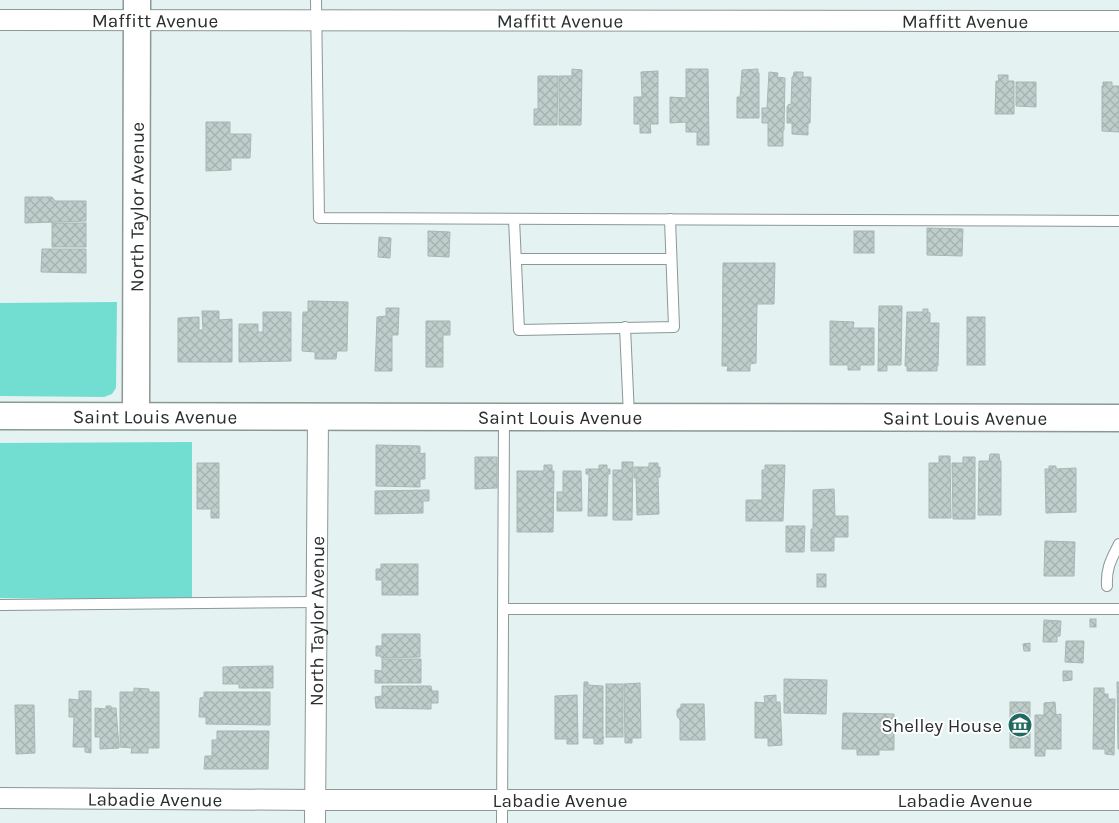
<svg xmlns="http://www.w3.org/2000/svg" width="1119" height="823" viewBox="0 0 1119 823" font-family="Karla,sans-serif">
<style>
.green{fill:#72ded2}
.building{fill:url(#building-cross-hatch);stroke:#a8b6b4}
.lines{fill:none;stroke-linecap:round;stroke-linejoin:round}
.service-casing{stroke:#8a9896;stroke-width:12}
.minor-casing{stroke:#8a9896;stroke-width:22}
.tertiary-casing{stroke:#8a9896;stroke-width:29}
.service{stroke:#fff;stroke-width:10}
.minor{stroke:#fff;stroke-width:20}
.tertiary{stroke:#fff;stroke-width:26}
.labels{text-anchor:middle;stroke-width:4;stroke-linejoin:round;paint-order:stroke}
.street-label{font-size:19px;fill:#292e2e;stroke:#fff}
.poi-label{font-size:19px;fill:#292e2e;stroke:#fff;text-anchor:end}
</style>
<defs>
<pattern id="building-cross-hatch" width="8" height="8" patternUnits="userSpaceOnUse" patternTransform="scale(1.25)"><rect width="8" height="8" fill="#bfcecb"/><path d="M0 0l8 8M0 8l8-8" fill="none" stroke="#a4b1af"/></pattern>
</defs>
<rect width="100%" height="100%" fill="#e4f3f1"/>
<g class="green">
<path d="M117,302L116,388L112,394L104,397L0,396V303Z"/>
<path d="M192,442V600L0,598V443Z"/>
</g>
<g class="building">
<path d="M572,69L582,70L581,125H559V76H572Z"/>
<path d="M686,69H708L709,145H697V132H686V122L670,123V97L686,98Z"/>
<path d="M758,69V73H759V118H737V97H740L742,70Z"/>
<path d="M658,71V124H650L651,133H640V124H634V97H642L641,72Z"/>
<path d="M769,72L778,73L777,77L785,78L784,130H783V146H768V123H762V108H767Z"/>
<path d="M794,72H803V77H811L810,123H808V135L792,134V123H787V107L789,104L791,105L792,77H793Z"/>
<path d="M998,75H1008V81H1014V114H995L996,81H999Z"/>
<path d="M538,76H558L557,125H534V109H538Z"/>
<path d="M1016,82H1036V107L1016,106Z"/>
<path d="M1103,82H1112V86H1119V132L1102,131V86H1103Z"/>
<path d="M206,122H230V134H251L250,158H231V170L206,171Z"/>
<path d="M25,197H52L55,201H86V221L25,223Z"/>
<rect x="52" y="223" width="34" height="24"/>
<path d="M927,228L963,229L962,256L927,255Z"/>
<path d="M428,231L450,232L449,257L428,256Z"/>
<rect x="854" y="231" width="20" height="22"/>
<path d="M379,237L391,238L390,258L378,257Z"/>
<path d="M42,249H86V273L41,272Z"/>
<path d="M723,263H775L774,304H757L756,363L750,364V371H727L728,366H722Z"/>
<path d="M308,301L348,302L347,351H337L336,359H315V352L302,351L303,312H308Z"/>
<path d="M879,306H902L901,365H887V371H878Z"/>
<path d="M386,308H399L398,335H392V371H375L377,317L386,316Z"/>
<path d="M923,309H928V312L930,313V323H939L938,366H937V371H907V366H905L907,312H923Z"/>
<path d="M202,311H219V320L232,319V362H178V318L199,317V330H203Z"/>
<path d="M263,312H291V361L239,362V324H258V332H263Z"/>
<rect x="967" y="317" width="18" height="48"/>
<path d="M426,321H450V335H443V367H426Z"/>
<path d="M830,321L854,322L853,328H874V365H860V370H848V365H830Z"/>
<path d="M376,445L420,446V454L425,453V479H420V487L376,486Z"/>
<path d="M990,454H999L1000,461H1001V515H978L979,461H989Z"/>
<path d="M939,456H950L951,518H929V463H939Z"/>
<path d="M475,457H497V488L475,489Z"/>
<path d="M963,457H975V519H953L952,463H963Z"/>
<path d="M622,462H633L632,520H613V470H622Z"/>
<path d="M197,463H219V518H211V509H197Z"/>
<path d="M649,463H658V467H660V477H658L659,514L637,515L636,478H634V467H649Z"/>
<path d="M544,465H552V471H554L553,532H517V471H544Z"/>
<path d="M599,465H607V469H610V474H608L607,516H588L589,474H586V469H599Z"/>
<path d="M765,465H785L783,521H746V500H762V470H765Z"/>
<path d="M1049,466H1056V469L1076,468V512L1046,513L1045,469H1049Z"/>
<path d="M563,471H581L582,511H557V492H563Z"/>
<path d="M834,489L835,516H848V537H834V551H811V529H813V490Z"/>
<path d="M429,490V501H423V513L375,514V491Z"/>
<path d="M786,526H805L804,552H786Z"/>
<path d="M1045,541L1075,542L1074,576H1044Z"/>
<path d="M381,564H418V595H382V580H376V569H381Z"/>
<rect x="817" y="574" width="9" height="13"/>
<rect x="1090" y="619" width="6" height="8"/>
<path d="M1044,620L1061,621L1060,636H1057V642H1043Z"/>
<path d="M382,634H420V657L381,658V656H376V646H382Z"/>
<path d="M1066,641H1084L1083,663L1065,662Z"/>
<path d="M1030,643V651H1024L1023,644Z"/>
<path d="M382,659H421V683H375V670L382,671Z"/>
<path d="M273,666V688H239V684H223V667Z"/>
<path d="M1063,671H1072V680L1063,681Z"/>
<path d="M784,679L827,680L826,714L784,713Z"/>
<path d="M584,682H588V685L603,686V736L604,738H603V744H594V738H583Z"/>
<path d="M1117,682H1119V749H1118Z"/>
<path d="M640,683L641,738H632V743H625L624,684Z"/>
<rect x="606" y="684" width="17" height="53"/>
<path d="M382,686H431L432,691H438V703H431V709L376,708L375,697L382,696Z"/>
<path d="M134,688L149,689V692H159V748H148V753H131L132,748L120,747V692H134Z"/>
<path d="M1094,688H1104V694H1108V699H1115L1114,755L1105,754V749H1093Z"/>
<path d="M79,691H91V753L85,752V747H73L74,717H69V699L79,700Z"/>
<path d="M204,692H270V725L206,724V717H199L200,698L204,697Z"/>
<path d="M577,695L578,744H567V739H555V696Z"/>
<path d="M776,695V702H780L782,745L768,746V738H755V702L765,703L764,696Z"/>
<rect x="1010" y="702" width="20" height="46"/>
<path d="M1055,702L1056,715L1061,714V749H1045V756H1035V715H1044V703Z"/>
<path d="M681,704H704L705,740H680V720L677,716V710L681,707Z"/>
<path d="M15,705H34L35,753L16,754Z"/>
<path d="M106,706H111V708H116L119,748L100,749V737H95V708L106,709Z"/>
<path d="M843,713L894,714V750H879V755H857V749H842Z"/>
<path d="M217,731H269L268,769H204L205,756H212V740H217Z"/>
</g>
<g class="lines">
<defs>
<g id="service">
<path d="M316,0L319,218L1119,221"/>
<path d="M514,219L519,330L674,327L670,219"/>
<path d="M516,259H671"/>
<path d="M625,327L629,416"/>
<path d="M1107,586C1106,568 1111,560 1119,544"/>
<path d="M0,605L316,602"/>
<path d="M503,609H1119"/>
<path d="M502,823L504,419"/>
</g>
<g id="minor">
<path id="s1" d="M0,20L1119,21"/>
<path id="s2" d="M0,798L314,800H1119"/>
<path id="s3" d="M315,823L318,417"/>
</g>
<g id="tertiary">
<path id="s4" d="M0,416L1119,418"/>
<path id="s5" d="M136,416L137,0"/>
</g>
</defs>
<use href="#service" class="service-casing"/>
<use href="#minor" class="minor-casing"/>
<use href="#tertiary" class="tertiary-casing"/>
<use href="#service" class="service"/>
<use href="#minor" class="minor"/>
<use href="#tertiary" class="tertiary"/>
</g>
<defs>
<symbol id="museum-disc" viewBox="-11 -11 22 22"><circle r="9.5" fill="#206a63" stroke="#fff"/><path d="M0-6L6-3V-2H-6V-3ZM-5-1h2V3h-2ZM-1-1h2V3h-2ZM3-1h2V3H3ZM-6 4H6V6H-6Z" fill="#fff"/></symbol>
</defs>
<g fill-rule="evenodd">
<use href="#museum-disc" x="1006" y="711" width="28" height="28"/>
</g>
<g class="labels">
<g class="street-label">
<text dy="7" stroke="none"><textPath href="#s1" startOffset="155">Maffitt Avenue</textPath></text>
<text dy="7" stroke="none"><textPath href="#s1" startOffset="560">Maffitt Avenue</textPath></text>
<text dy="7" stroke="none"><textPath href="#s1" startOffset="965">Maffitt Avenue</textPath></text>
<text dy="7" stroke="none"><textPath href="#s5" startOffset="209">North Taylor Avenue</textPath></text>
<text dy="7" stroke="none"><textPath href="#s4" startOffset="155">Saint Louis Avenue</textPath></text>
<text dy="7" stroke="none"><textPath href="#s4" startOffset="560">Saint Louis Avenue</textPath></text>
<text dy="7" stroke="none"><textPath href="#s4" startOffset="965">Saint Louis Avenue</textPath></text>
<text dy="7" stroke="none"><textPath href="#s3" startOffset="202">North Taylor Avenue</textPath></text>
<text dy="7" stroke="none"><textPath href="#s2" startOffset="155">Labadie Avenue</textPath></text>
<text dy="7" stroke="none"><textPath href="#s2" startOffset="560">Labadie Avenue</textPath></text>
<text dy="7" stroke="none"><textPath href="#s2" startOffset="965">Labadie Avenue</textPath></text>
</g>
<g class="poi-label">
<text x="1002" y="732">Shelley House</text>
</g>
</g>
</svg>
